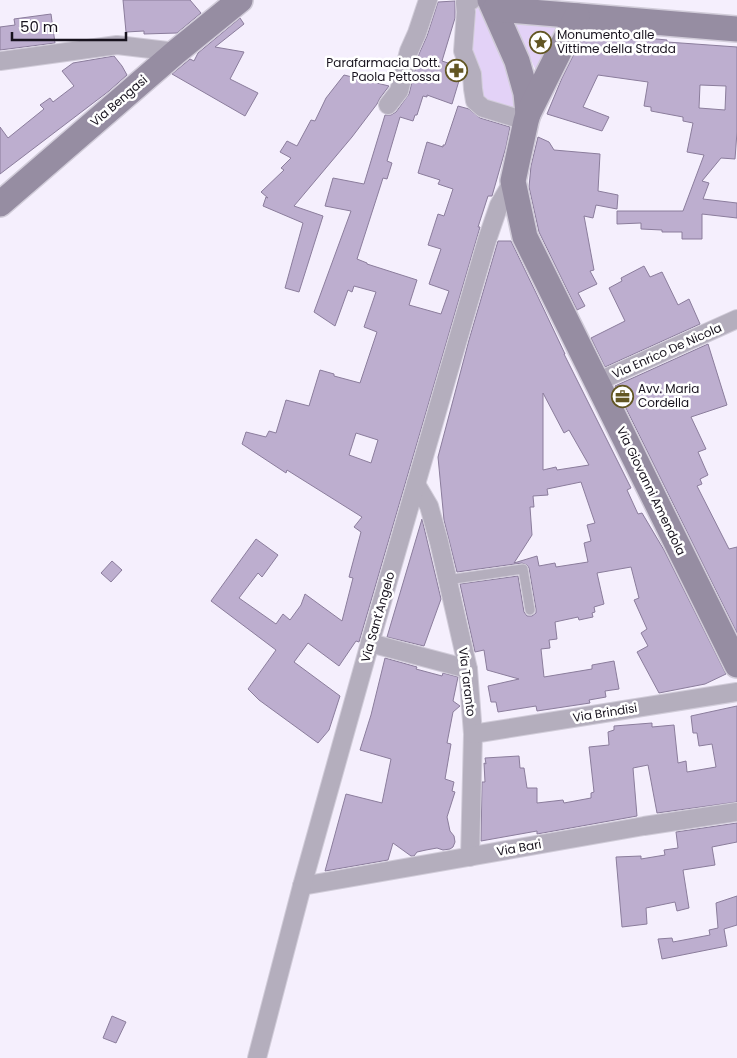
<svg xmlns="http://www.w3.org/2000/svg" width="737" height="1058" viewBox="0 0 737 1058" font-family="Poppins,sans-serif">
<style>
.green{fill:#e3d2f7}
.building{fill:#bdaecf;stroke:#8b7d9c;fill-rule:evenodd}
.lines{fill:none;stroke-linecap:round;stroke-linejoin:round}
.lane-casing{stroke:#d1ccd9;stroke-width:11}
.street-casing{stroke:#d1ccd9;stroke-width:20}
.secondary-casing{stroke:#d1ccd9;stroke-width:28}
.lane{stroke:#b4aebd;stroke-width:9}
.street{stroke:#b4aebd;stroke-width:18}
.secondary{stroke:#968da2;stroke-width:25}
.labels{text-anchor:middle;stroke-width:5;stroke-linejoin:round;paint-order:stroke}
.poi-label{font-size:12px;fill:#17121d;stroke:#fff;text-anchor:start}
.street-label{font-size:12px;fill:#17121d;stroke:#fff}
</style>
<rect width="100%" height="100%" fill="#f5effd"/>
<g class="green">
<path d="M474,5L478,7L507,62L517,107L514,110L484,101L469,46Z"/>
<path d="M515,23L560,24L536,71L516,26Z"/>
</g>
<g class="building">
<path d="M123,0H190L201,13L177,33L144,34V31L126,32Z"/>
<path d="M455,1V18L442,61L457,66L461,74L452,104L427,95V97L423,96L417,115H415L413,121L400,117L387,161L392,163L387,179L383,178L357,259L367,263V264L417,280L409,305L441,314L449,291L429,284L441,249L428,245L438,214L444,216L453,189L438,184L440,180L418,173L427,142L443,147V145H445L458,106L469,109L480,118L510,127L506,147L492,196H488L478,227H480L359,642L356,641L339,666L308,643L294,662L340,696L329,730L318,743L259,700L248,689L276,650L211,601L256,539L278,555L262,577L258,573L239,598L276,624L283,614L290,620L301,605L305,594L342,621L353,578L349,577L361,532L354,527L362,517L287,470L286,473L242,444L246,432L266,437L269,431L276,433L286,400L309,406L320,370L334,374V376L360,383L377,332L364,327L376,292L354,286L352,292L348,290L335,326L314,312L351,211L325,206L333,178L364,184L385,115H391L396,112L409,94L419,54L427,36L438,2ZM356,433L378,440L371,463L349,455Z"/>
<path d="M51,14L55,43L0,50V27L15,25L14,19Z"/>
<path d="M240,18L244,24L215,47L244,52L230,79L258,93L245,116L172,74L190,59L194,61L198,53Z"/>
<path d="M584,34L647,41L646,38L667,40V42L737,47V132L735,159L721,158L702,181L709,183L703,199L737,203V218L702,214V239H682V232H662V230L641,229V223L617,224V211H683L704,155L687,152L693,123L683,121V117L651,111V107L644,106L648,82L598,75L583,107L609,117L602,131L547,114L562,78ZM700,85L726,86L725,110L699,108Z"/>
<path d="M114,56L122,66L127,75L109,91L0,174V127L8,138L44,109L40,105L50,98L53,102L74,86L62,71L73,63Z"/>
<path d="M344,75L389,86L380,98L377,104L352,137L294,206L323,216L299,292L285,288L303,223L263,206L266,197L268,198L261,192L284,170L281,168L291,158L280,152L287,141L297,146L311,120L315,121L326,98Z"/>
<path d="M538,137L549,142L554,150L600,154L598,191L618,195L617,209L596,205L593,218L584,216L594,270L590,271L597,284L578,293L585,306L577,310L539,232L529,187L531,166Z"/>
<path d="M498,241H511L538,297L565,354H564L631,488L627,490L638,514L642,513L664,550L726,674L705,684L659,693L637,652L648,646L641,633L647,629L634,600L639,598L631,567L597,573L604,604L594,607L595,612L592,613L593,617L579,620L578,617L555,622L557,639L549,640L550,648L541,649L544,677L592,669V665L614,661L619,689L605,691L606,697L589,700L590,703L537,711L536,706L498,712L496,702H491L488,686L519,679L487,670L484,650L475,652L460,584L518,576L524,612L527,616H532L536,613V609L529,568L527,565L522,563L457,572L444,520L438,457L469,340ZM543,393L564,433L569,430L589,465L557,470L556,467L543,470ZM581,482L595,523L587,525L591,541L584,543L588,562L556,567L555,563L539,566L537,556L514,563L532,535L530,507H534L533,496L548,495L547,489Z"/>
<path d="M644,266L650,277L662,272L678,305L689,299L700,324L605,367L591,338L625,321L609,288L622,281L621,278Z"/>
<path d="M708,344L727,405L691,417L706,449L698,452L708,475L700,479L702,484L697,486L729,549L737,547V633L615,386Z"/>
<path d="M422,519L441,599L424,646L387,637Z"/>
<path d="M112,561L122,570L111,582L101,573Z"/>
<path d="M385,658L417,667L416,669L442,676L443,673L458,677L453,701L460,706L453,712L447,743L451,744L445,779L454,782L452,791L455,792L447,817L450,831L454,836L455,842L453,847L450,849L443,850L437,848L426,850L417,852L414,856H411L393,843L388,860L325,871L346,794L382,803L391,759L360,750L371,715Z"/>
<path d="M737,706V802L657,813L648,765L633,768L637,816L537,834V831L481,841L482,782H485L484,763L486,764L485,758L519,756L520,768H524L527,788H537V803L563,800L564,803L591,798V793L594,792L589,747L609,745L608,732L614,730V726L652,723V727L674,725L678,763L686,761L687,772L716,767L712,744L699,746L697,733H693L691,716Z"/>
<path d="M737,823V842L712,847L715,865L683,870L689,908L677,911L675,902L646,908L647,924L622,927L616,857L641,856V859L665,855L664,850L678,848L676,832Z"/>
<path d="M737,896V925L724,929L727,946L662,959L658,939L672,938L673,942L710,935L709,930L718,928L716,903Z"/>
<path d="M112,1016L126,1022L116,1043L103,1038Z"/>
</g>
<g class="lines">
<defs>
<path id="lane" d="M447,580L523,569L530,610"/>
<g id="street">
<path d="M472,0L465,3L466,12L463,51L472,74L473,89L475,101L483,108L526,121"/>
<path d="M0,61L117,45L176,52"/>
<path d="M388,105L399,91L409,51L417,33L428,0"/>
<path d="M597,382L737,319"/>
<path d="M416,484L429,506L439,542L468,669L473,734L470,857"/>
<path d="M370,643L468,669"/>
<path d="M473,734L737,692"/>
<path d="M302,886L644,826L737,812"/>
<path d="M257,1058L302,886L370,643L449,370L487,240L499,205L513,181"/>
</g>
<g id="secondary">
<path d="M490,0L517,61L526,93L528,114"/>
<path d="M495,9L737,29"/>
<path d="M577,16L528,114L526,121L513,181L525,237L737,665"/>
<path d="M0,204L176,52L240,0"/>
</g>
</defs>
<use href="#lane" class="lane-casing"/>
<use href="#street" class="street-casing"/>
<use href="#secondary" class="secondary-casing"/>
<use href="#lane" class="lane"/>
<use href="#street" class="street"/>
<use href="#secondary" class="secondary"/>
</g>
<defs>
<symbol id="sight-ring" viewBox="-11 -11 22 22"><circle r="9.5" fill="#fff" stroke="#625623" stroke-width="1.5"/><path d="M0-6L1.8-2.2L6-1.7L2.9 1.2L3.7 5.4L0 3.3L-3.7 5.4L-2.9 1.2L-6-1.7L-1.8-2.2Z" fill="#625623"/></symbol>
<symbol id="pharmacy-ring" viewBox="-11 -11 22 22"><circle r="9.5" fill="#fff" stroke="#625623" stroke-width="1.5"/><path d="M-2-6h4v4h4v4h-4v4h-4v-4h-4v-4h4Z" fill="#625623"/></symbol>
<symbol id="office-ring" viewBox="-11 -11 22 22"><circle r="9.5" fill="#fff" stroke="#625623" stroke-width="1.5"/><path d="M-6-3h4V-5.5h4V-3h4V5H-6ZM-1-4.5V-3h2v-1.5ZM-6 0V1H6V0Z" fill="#625623"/></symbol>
</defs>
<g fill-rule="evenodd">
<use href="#sight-ring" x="528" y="30" width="25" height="25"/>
<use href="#pharmacy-ring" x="444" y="58" width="25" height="25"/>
<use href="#office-ring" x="610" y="384" width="25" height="25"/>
</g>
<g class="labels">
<g class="poi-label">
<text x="557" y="39">Monumento alle<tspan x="557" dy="14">Vittime della Strada</tspan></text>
<text x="440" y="67" text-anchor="end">Parafarmacia Dott.<tspan x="440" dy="14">Paola Pettossa</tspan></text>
<text x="638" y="393">Avv. Maria<tspan x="638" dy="14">Cordella</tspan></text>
</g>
<g class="street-label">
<text transform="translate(119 101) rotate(-41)" y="4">Via Bengasi</text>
<text transform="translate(667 351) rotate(-24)" y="4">Via Enrico De Nicola</text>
<text transform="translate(651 491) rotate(64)" y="4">Via Giovanni Amendola</text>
<text transform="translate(378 617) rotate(-74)" y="4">Via Sant'Angelo</text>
<text transform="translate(467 682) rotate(83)" y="4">Via Taranto</text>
<text transform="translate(605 713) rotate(-9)" y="4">Via Brindisi</text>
<text transform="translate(519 848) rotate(-10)" y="4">Via Bari</text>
</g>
</g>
<path d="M12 32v8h114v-8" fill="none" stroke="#17121d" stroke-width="2.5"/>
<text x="20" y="32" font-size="15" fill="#17121d" stroke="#ffffff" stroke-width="4" paint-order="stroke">50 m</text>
</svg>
